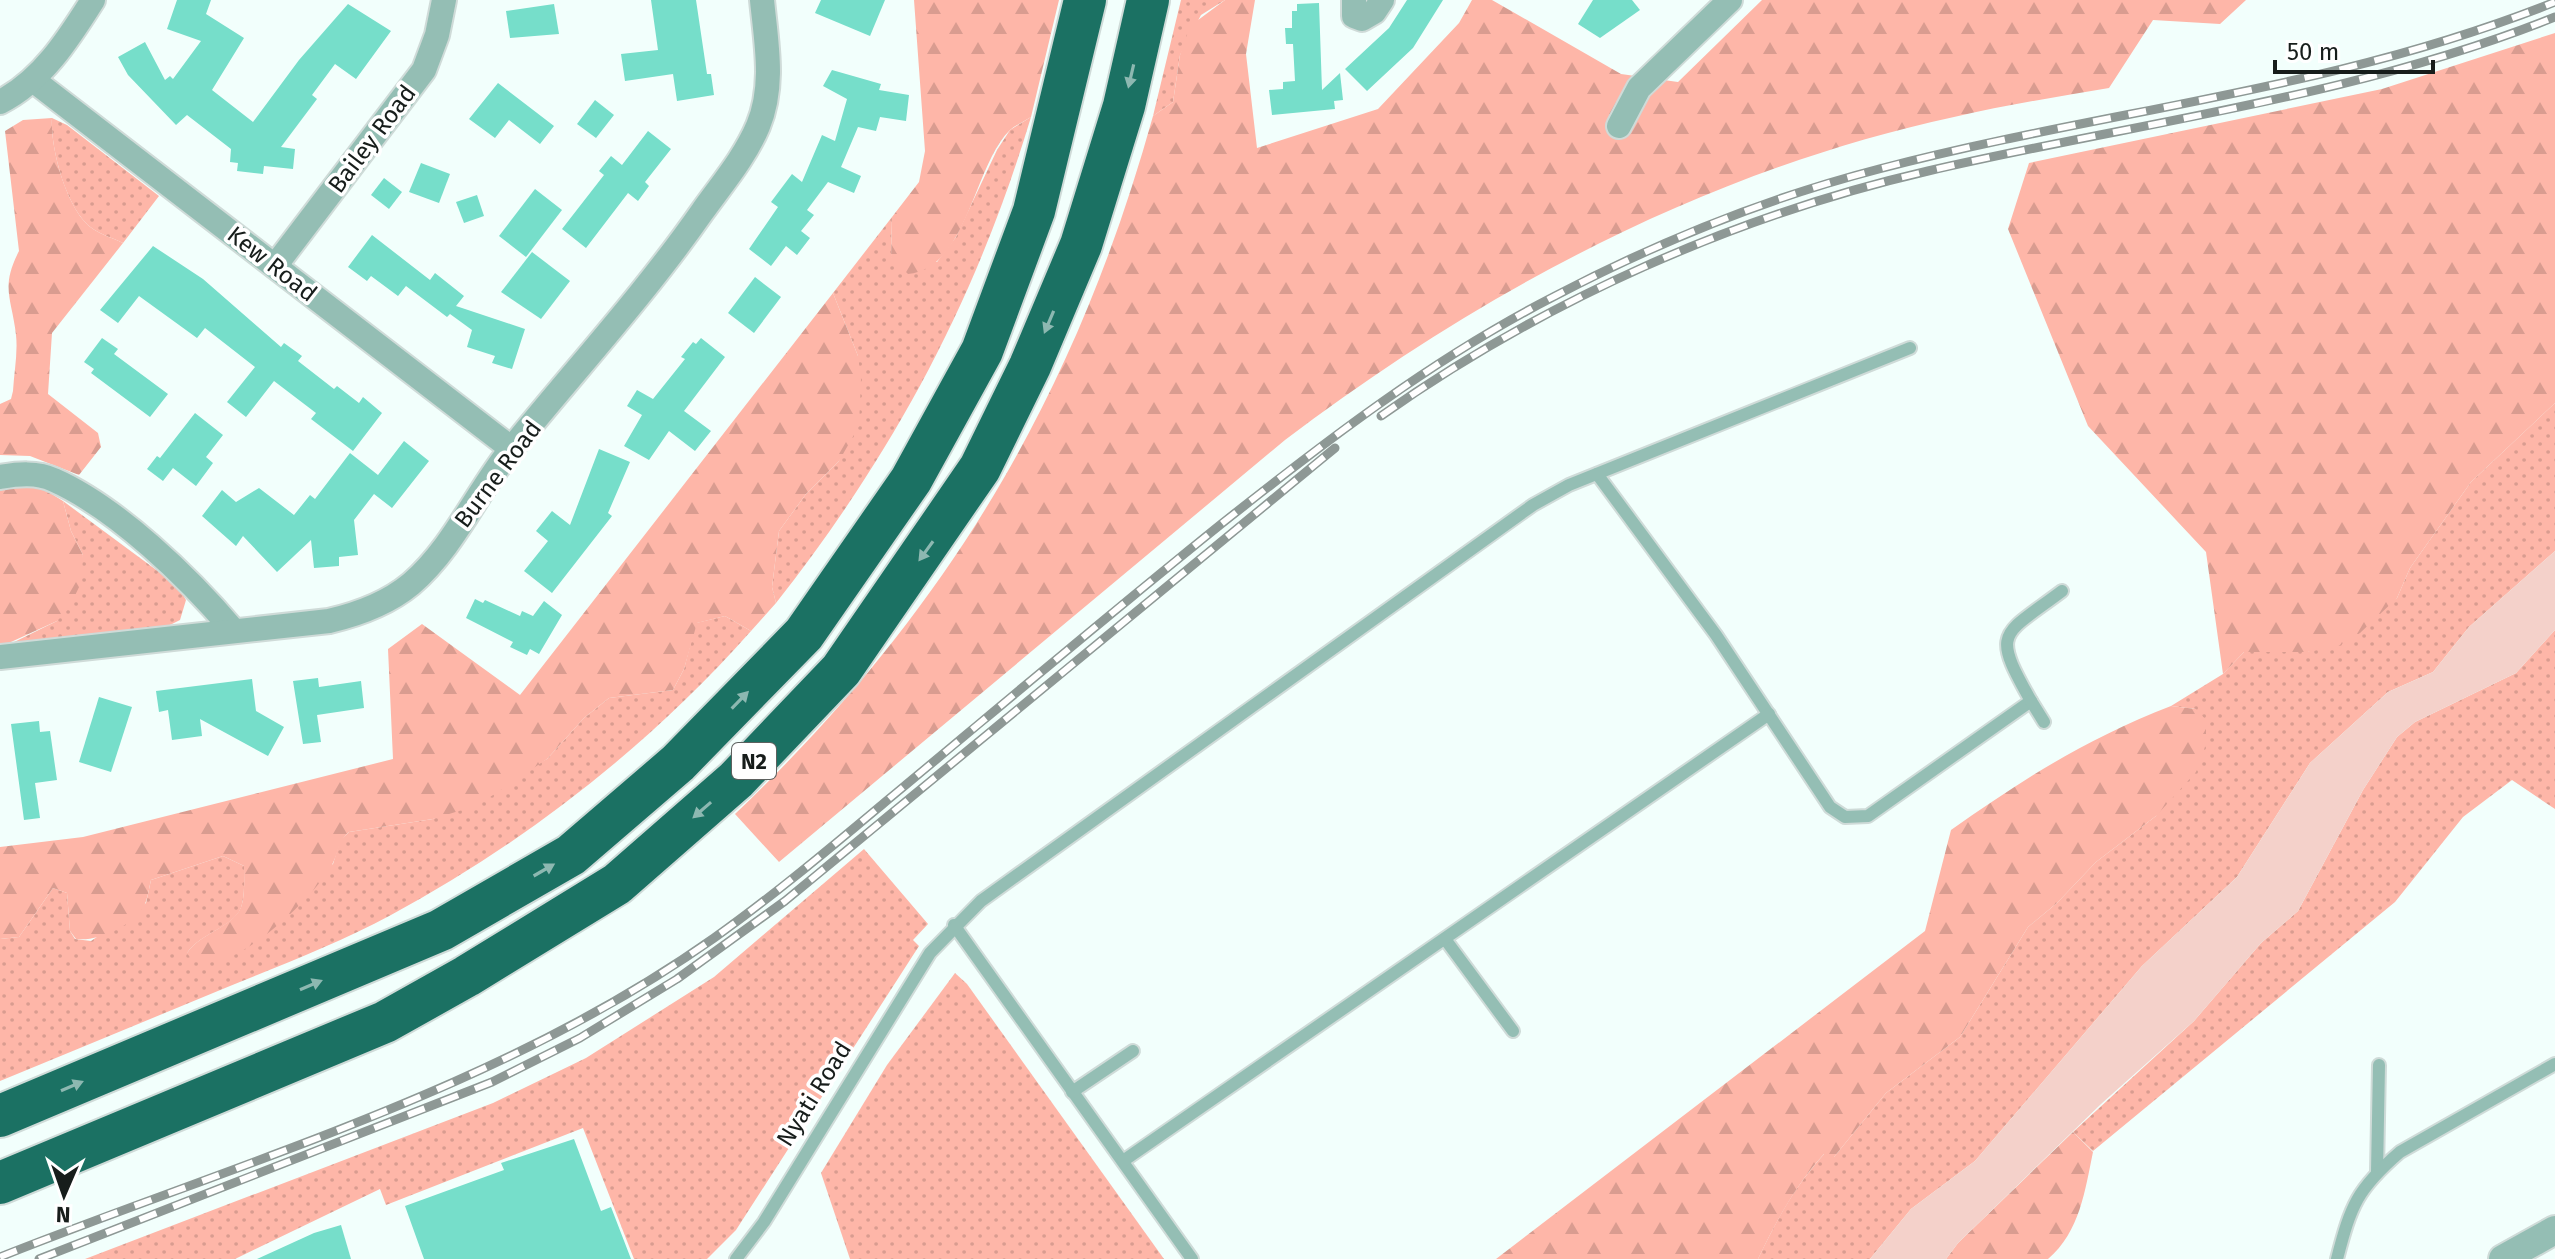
<svg xmlns="http://www.w3.org/2000/svg" width="2555" height="1259" viewBox="0 0 2555 1259" font-family="'Fira Sans',sans-serif">
<style>
.grass{fill:url(#grass-dots)}
.forest{fill:url(#forest-firs)}
.water{fill:#f4d1ca}
.building{fill:#76deca}
.lines{fill:none;stroke-linecap:round;stroke-linejoin:round}
.service-casing{stroke:#cfdbd8;stroke-width:16}
.minor-casing{stroke:#cfdbd8;stroke-width:28}
.tertiary-casing{stroke:#cfdbd8;stroke-width:32}
.motorway-casing{stroke:#cfdbd8;stroke-width:46}
.service{stroke:#94beb4;stroke-width:12}
.minor{stroke:#94beb4;stroke-width:24}
.tertiary{stroke:#94beb4;stroke-width:28}
.motorway{stroke:#1b7163;stroke-width:42}
.rail-casing{stroke:#8e9895;stroke-width:9}
.rail{stroke:#fff;stroke-width:6;stroke-dasharray:18;stroke-linecap:butt}
.oneway{fill:#8db8b1}
.labels{text-anchor:middle;stroke-width:7;stroke-linejoin:round;paint-order:stroke}
.shield{fill:#fff;stroke:#5d615f;stroke-width:2}
.shield-label{font-size:22px;font-weight:bold;fill:#171d1b}
.street-label{font-size:24px;fill:#171d1b;stroke:#fff}
</style>
<defs>
<pattern id="grass-dots" width="8" height="8" patternUnits="userSpaceOnUse" patternTransform="scale(2)"><rect width="8" height="8" fill="#feb6a8"/><path d="M2 2h.1M6 6h.1" fill="none" stroke="#d99c90" stroke-width="1.8" stroke-linecap="round"/></pattern>
<pattern id="forest-firs" width="22" height="20" patternUnits="userSpaceOnUse" patternTransform="scale(2)"><rect width="22" height="20" fill="#feb6a8"/><path d="M5 1l3.5 6h-7zM16 11l3.5 6h-7z" fill="#d99c90"/></pattern>
</defs>
<rect width="100%" height="100%" fill="#f2fffc"/>
<g class="grass">
<path d="M1181,0H1225L1201,15L1180,55L1173,102L1153,116Z"/>
<path d="M1031,117C976,300 894,453 776,603L772,587L779,531L806,494L839,461L858,356L833,293L892,217L891,257L937,262L956,237L997,150L1010,130Z"/>
<path d="M52,118L67,125L159,196L123,243C113,238 102,235 93,229C67,212 50,148 52,118Z"/>
<path d="M2555,403V551L2469,627L2433,672L2388,692L2310,763L2237,877L2142,966L1975,1161L1911,1209L1870,1259H1758C1777,1219 1795,1186 1825,1153L1834,1157L1886,1093L1960,1037L2028,927L2057,903L2096,862L2156,816L2196,709L2171,706L2223,674L2244,652H2308L2397,598L2410,568L2471,482Z"/>
<path d="M63,501L178,586L186,600L180,620L160,630L6,646L57,621L83,555L71,531Z"/>
<path d="M725,616L751,631C649,746 526,842 391,915C339,943 284,964 230,986C153,1018 77,1049 0,1081V939L19,937L53,888L67,893L70,931L75,939L91,941L146,903L151,880L223,856L244,866C244,878 245,892 242,904C239,925 200,933 187,953L333,864L340,841L349,832L433,819L547,759L584,718L609,698L673,690L684,669L696,623Z"/>
<path d="M2555,630V809L2512,780L2463,817L2395,902L2093,1151L2073,1132L2194,1021L2261,943L2298,911L2363,790L2397,737L2415,722L2516,673Z"/>
<path d="M864,849L928,924L913,940L919,946L736,1230L707,1259H634L583,1128L386,1205L380,1189L235,1259H85L493,1103L586,1058L714,977Z"/>
<path d="M955,973L967,984L1164,1259H850L821,1173L887,1065Z"/>
</g>
<g class="forest">
<path d="M914,0H1059L1031,117C1025,121 1016,125 1010,130C973,166 968,268 908,274L891,257L892,217L919,182L925,151Z"/>
<path d="M1225,0H1255L1246,54L1257,148L1378,109L1459,23L1472,0H1492L1621,74L1678,82L1762,0H2246L2220,24L2153,20L2109,88C2057,97 2005,105 1954,117C1709,170 1483,290 1285,440L779,862L735,814C946,613 1075,397 1153,116L1173,102L1180,55L1190,26Z"/>
<path d="M2555,33V403L2471,482L2410,568L2397,598L2360,633L2340,645L2308,652H2244L2223,674L2206,552L2088,426L2008,229L2029,163L2382,89Z"/>
<path d="M52,118C50,148 67,212 93,229C102,235 113,238 123,243L52,333L48,394L98,433L101,447L79,475L30,456L0,455V404L11,399L13,391C14,373 18,353 16,335C12,298 0,288 19,251L5,131L23,120Z"/>
<path d="M833,293L858,356L861,379L859,426L839,461L806,494L779,531L772,587L776,603L751,631L725,616L697,623L684,669L673,690L609,698L584,718L547,759L478,805L433,819L349,832C337,843 339,852 332,865C316,894 256,951 223,959C213,961 201,959 191,959L187,953C200,933 238,925 242,904C245,892 244,878 244,866L223,856L151,880C149,888 148,898 144,906C132,926 98,942 76,939L70,931L67,893L53,888L19,937L0,939V847L83,837L393,759L388,649L422,624L520,695Z"/>
<path d="M17,486L42,488L63,501L71,531L83,555L81,583L69,608L57,621L0,647V490Z"/>
<path d="M2171,706L2196,709L2206,720V744L2196,772L2156,816L2096,862L2057,903L2028,927L1960,1037L1886,1093L1834,1157L1828,1162L1824,1154C1795,1186 1777,1220 1758,1259H1496L1925,931L1951,830C2025,778 2086,739 2171,706Z"/>
<path d="M2073,1132L2093,1152C2085,1190 2080,1232 2048,1259H1946L1958,1243Z"/>
</g>
<path class="water" d="M2555,551V630L2516,673L2415,722L2397,737L2363,790L2298,911L2261,943L2194,1021L2101,1104L1958,1243L1946,1259H1870L1911,1209L1975,1161L2142,966L2237,877L2310,763L2388,692L2433,672L2469,627Z"/>
<g class="building">
<path d="M177,0H211L206,14L244,38L212,90L253,122L299,60L348,4L391,31L356,79L335,64L312,95L317,99L281,147L295,149L293,169L264,166L263,174L237,171L238,163L230,162L231,149L187,115L176,125L128,75L118,57L145,42L165,80L170,76L173,79L201,41L167,29Z"/>
<path d="M651,0H696L707,74H711L714,95L677,101L673,74L625,81L621,54L658,50Z"/>
<path d="M821,0H885L870,36L815,13Z"/>
<path d="M1407,0H1443L1413,48L1367,91L1345,69L1389,28Z"/>
<path d="M1593,0H1632L1640,10L1600,38L1578,24Z"/>
<path d="M1319,3L1322,90L1340,73L1343,100L1334,101L1335,109L1272,115L1269,90L1283,89V82L1295,81L1293,44H1286L1285,28H1292V11H1297V4Z"/>
<path d="M554,4L559,34L510,38L506,11Z"/>
<path d="M832,70L881,84L879,90L909,95L906,121L880,117L876,131L858,127L841,167L861,176L854,193L828,182L807,210L814,215L801,231L810,238L797,255L786,246L771,266L749,249L778,207L771,202L792,174L802,182L822,135L835,141L847,99L823,86Z"/>
<path d="M498,83L554,126L540,144L509,120L495,138L469,119Z"/>
<path d="M595,100L614,115L596,138L577,124Z"/>
<path d="M648,131L671,149L645,182L649,186L638,201L628,193L586,248L562,229L604,175L599,171L611,156L622,165Z"/>
<path d="M421,163L450,174L439,203L409,192Z"/>
<path d="M384,178L402,192L389,209L371,195Z"/>
<path d="M535,189L562,210L526,257L499,236Z"/>
<path d="M477,195L484,216L464,223L456,202Z"/>
<path d="M372,235L430,280L435,273L464,296L456,306L525,329L512,369L492,363L495,356L467,347L472,330L450,314L447,317L406,286L398,296L371,276L367,281L348,267Z"/>
<path d="M153,246L203,279L281,347L284,343L302,356L298,361L334,389L337,386L359,403L363,397L382,413L353,451L311,419L316,413L274,381L246,417L227,402L255,367L205,328L197,338L139,296L118,323L100,310Z"/>
<path d="M532,252L570,281L541,319L501,292Z"/>
<path d="M755,277L781,297L754,333L728,313Z"/>
<path d="M102,338L118,349L114,354L168,394L150,417L91,373L94,369L84,362Z"/>
<path d="M701,338L725,357L684,411L711,431L695,451L669,431L649,460L624,446L642,415L627,406L637,390L653,399L685,359L681,357L693,342L696,344Z"/>
<path d="M195,413L223,435L206,457L213,463L196,486L173,468L163,481L147,469L157,456L160,458Z"/>
<path d="M404,441L429,461L392,508L374,494L354,520L358,555L339,557V566L314,568L311,540L277,572L243,536L236,546L202,516L222,490L236,502L259,488L294,515L310,495L315,499L350,453L378,475Z"/>
<path d="M599,449L630,462L608,513L612,516L552,593L524,571L548,541L536,531L552,511L570,525Z"/>
<path d="M475,599L483,603L485,600L520,616L522,611L533,616L544,601L562,615L539,654L530,649L527,655L510,647L513,642L466,618Z"/>
<path d="M318,678L319,687L361,681L364,708L317,715L321,742L303,744L293,681Z"/>
<path d="M252,679L256,711L284,727L268,756L200,719L202,736L172,740L168,710L159,712L156,691Z"/>
<path d="M99,697L132,707L111,772L79,762Z"/>
<path d="M39,721L40,732L50,731L57,780L35,783L40,818L24,820L11,724Z"/>
<path d="M574,1139L601,1211L611,1207L631,1259H424L405,1206L504,1170L501,1163Z"/>
<path d="M341,1225L351,1259H257L314,1233Z"/>
</g>
<g class="lines">
<defs>
<g id="service">
<path d="M1597,474L1716,635L1830,807L1845,817L1868,816L2031,701C1991,630 2001,637 2062,591"/>
<path d="M2031,701L2044,722"/>
<path d="M954,925L1192,1259"/>
<path d="M1445,939L1513,1031"/>
<path d="M1072,1092L1133,1051"/>
<path d="M1123,1161L1769,714"/>
<path d="M2377,1172L2379,1065"/>
<path d="M736,1259L764,1222L930,953L981,901L1533,505L1569,485L1910,348"/>
<path d="M2337,1259C2351,1205 2357,1189 2400,1152L2555,1064"/>
</g>
<g id="minor">
<path d="M1354,0V16L1362,19L1374,12L1382,0"/>
<path d="M33,80L512,449"/>
<path d="M0,102C42,81 69,38 93,0"/>
<path d="M1619,126L1639,88L1730,0"/>
<path d="M275,266L424,70L437,35L444,0"/>
<path d="M0,477C18,474 37,472 54,480C117,508 189,578 233,630"/>
<path d="M0,657L329,621C359,614 387,604 411,584C454,547 477,491 512,448C576,369 644,295 702,212C722,184 745,157 758,126C775,85 766,42 762,0"/>
</g>
<path id="tertiary" d="M2503,1259L2555,1230"/>
<g id="motorway">
<path d="M0,1116L441,930L571,855L678,763L804,634L911,480L982,351L1034,211L1085,0"/>
<path d="M0,1183L385,1022L467,976L617,884L736,780L841,670L980,468L1030,366L1081,245L1124,106L1148,0"/>
</g>
</defs>
<use href="#service" class="service-casing"/>
<use href="#minor" class="minor-casing"/>
<use href="#tertiary" class="tertiary-casing"/>
<use href="#motorway" class="motorway-casing"/>
<use href="#service" class="service"/>
<use href="#minor" class="minor"/>
<use href="#tertiary" class="tertiary"/>
<use href="#motorway" class="motorway"/>
<defs>
<g id="rail">
<path d="M1381,416C1544,301 1734,216 1928,171C2138,122 2353,98 2555,17"/>
<path d="M0,1257C242,1161 499,1090 714,938C773,896 829,849 884,803C996,710 1107,616 1220,525C1327,440 1434,358 1555,296C1658,242 1767,198 1879,169C2108,109 2332,91 2555,2"/>
<path d="M39,1259L492,1082L580,1038L677,979L785,901L1335,448"/>
</g>
</defs>
<use href="#rail" class="rail-casing"/>
<use href="#rail" class="rail"/>
</g>
<defs><path id="oneway-solid" d="M-6-.8H1V-3.2L6.5 0L1 3.2V.8H-6Z" transform="scale(2)"/></defs>
<g class="oneway">
<use href="#oneway-solid" transform="translate(1131 76) rotate(103)"/>
<use href="#oneway-solid" transform="translate(1049 322) rotate(113)"/>
<use href="#oneway-solid" transform="translate(926 551) rotate(126)"/>
<use href="#oneway-solid" transform="translate(740 700) rotate(-46)"/>
<use href="#oneway-solid" transform="translate(702 810) rotate(139)"/>
<use href="#oneway-solid" transform="translate(544 870) rotate(-30)"/>
<use href="#oneway-solid" transform="translate(311 985) rotate(-23)"/>
<use href="#oneway-solid" transform="translate(72 1086) rotate(-23)"/>
</g>
<g class="labels">
<rect class="shield" x="732" y="743" width="44" height="36" rx="6"/>
<g class="shield-label">
<text x="754" y="769">N2</text>
</g>
<g class="street-label">
<text transform="translate(372 139) rotate(-53)" y="8">Bailey Road</text>
<text transform="translate(272 264) rotate(38)" y="8">Kew Road</text>
<text transform="translate(498 474) rotate(-53)" y="8">Burne Road</text>
<text transform="translate(814 1094) rotate(-58)" y="8">Nyati Road</text>
</g>
</g>
<g transform="translate(64 1195) rotate(182)" stroke="#ffffff" stroke-width="6" paint-order="stroke">
<path d="M0-6L14 30L0 20L-14 30Z" fill="#171d1b"/>
<text y="-12" font-size="22" font-weight="bold" text-anchor="middle" fill="#171d1b">N</text>
</g>
<path d="M2275 60v12h158v-12" fill="none" stroke="#171d1b" stroke-width="4"/>
<text x="2287" y="60" font-size="24" fill="#171d1b" stroke="#ffffff" stroke-width="6" paint-order="stroke">50 m</text>
</svg>
